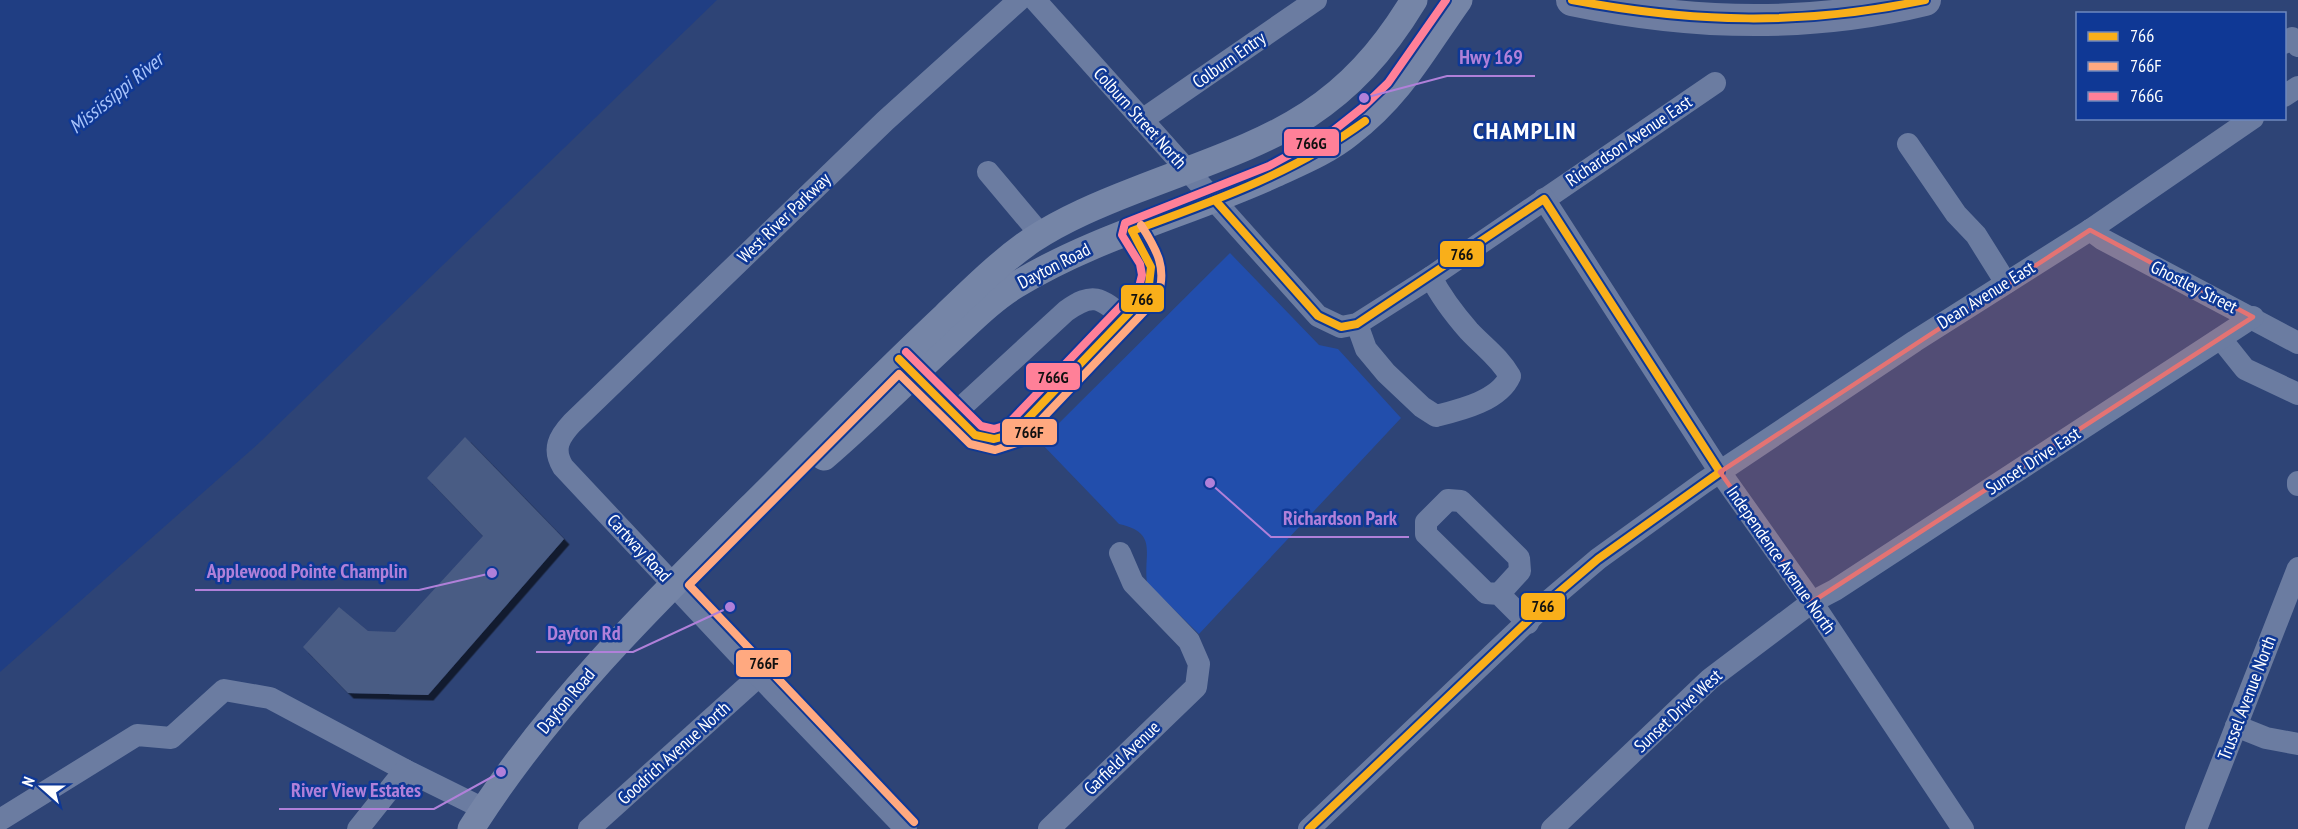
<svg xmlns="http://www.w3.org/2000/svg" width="2298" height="829" viewBox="0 0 2298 829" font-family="'PT Sans Narrow',sans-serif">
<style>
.green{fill:#224eac}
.water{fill:#203e83}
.building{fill:#4a5c84;filter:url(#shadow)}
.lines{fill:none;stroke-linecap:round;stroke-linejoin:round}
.minor{stroke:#6b7ca1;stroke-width:22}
.major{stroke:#7585a7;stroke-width:27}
.highway{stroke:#6e7da1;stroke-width:32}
.bus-1-casing{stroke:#0f3895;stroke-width:12}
.bus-2-casing{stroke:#0f3895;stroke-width:12}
.bus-3-casing{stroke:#0f3895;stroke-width:12}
.bus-1{stroke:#f9af1a;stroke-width:8}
.bus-2{stroke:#ffa980;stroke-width:8}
.bus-3{stroke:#ff8098;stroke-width:8}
.marked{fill:#e47373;fill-opacity:0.2;stroke:#e47373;stroke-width:4.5;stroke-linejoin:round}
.labels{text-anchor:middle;stroke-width:5;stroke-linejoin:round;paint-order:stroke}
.street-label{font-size:18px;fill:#fff;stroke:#0f3895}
.water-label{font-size:20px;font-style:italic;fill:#a9c4fb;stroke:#0f3895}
.district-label{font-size:24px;font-weight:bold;letter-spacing:1.5px;fill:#fff;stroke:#0f3895}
.leader{fill:none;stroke:#b080d9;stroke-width:2}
.callout-dot{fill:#b080d9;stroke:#0f3895;stroke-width:2}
.callout-label{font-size:20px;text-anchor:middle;font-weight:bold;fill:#b080d9;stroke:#0f3895;stroke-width:5;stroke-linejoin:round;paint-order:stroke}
.line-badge{stroke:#0f3895;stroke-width:2}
.pale-badge-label{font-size:16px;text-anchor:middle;font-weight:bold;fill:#111}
</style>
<defs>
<filter id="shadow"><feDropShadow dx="5.5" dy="5.5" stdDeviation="0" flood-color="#0009"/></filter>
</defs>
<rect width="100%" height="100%" fill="#2e4476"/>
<path class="green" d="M1230,253L1319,345L1338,349L1401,418L1199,634L1147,583C1143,553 1159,533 1119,524L1040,442Z"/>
<path class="water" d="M0,0H717L259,443L0,672Z"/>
<path class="building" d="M465,437L564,539L428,695L348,693L303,647L339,607L368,631L395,632L483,536L427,478Z"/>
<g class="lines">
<g class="minor">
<path d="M1035,0L1318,316L1341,327L1357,324L1431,277L1715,83"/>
<path d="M2284,43L2292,38L2298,46"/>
<path d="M2284,96L2298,87"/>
<path d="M1142,120L1316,0"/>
<path d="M1908,144L1956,214L1976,235L2006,283"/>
<path d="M988,172L1041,235"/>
<path d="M1544,199L1720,472L1812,602L1963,829"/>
<path d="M2090,230L2102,239L2298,343"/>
<path d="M1357,324L1366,349L1386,373L1422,407L1436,416C1460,410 1499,401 1510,376C1499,357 1484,347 1469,331C1455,315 1441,297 1431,277"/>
<path d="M2221,339L2245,369L2298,394"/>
<path d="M902,362L975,435C990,441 999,441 1013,434L1148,293C1159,266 1146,253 1132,231"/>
<path d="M954,414L1066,311C1093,292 1100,297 1124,318"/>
<path d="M2298,482V485"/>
<path d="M1499,594L1520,571L1519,558L1461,501L1448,500L1426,522V534L1486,593L1499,594L1528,623"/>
<path d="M2236,726L2266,738L2298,744"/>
<path d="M0,820L137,735L171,738L224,690L270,698L405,770"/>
<path d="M358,829L405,770L484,809"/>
<path d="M589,829L759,676"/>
<path d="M906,829L759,676L563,467C552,449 559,437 572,423L885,121L1019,0"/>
<path d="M1049,829L1196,687L1199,664L1189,641L1133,583L1120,553"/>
<path d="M1309,829L1551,599L1598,559L1703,483L1915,341L2090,230L2253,118"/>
<path d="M1552,829L1710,679L1812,602L1835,590L2253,317"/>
<path d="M2196,829L2298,568"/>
</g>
<g class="major">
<path d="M824,457C866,421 906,381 947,343C969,323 991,300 1016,285C1096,236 1190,213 1275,174C1301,162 1328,151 1350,133C1401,94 1423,50 1459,0"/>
<path d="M471,829C562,685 688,571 807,451C853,405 898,360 945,316C972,290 1000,262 1032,240C1064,219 1100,204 1136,190C1262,141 1339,124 1414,0"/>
</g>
<path class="highway" d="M1572,0C1690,25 1807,29 1925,0"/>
<defs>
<g id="bus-1">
<path d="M1572,0C1694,23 1803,26 1925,0"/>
<path d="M1215,200L1318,316L1341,327L1357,324L1544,199L1720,472L1598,559L1551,599L1309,829"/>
<path d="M899,359L975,435L994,439L1013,434L1148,293L1151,267L1132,231C1214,201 1294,173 1365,121"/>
</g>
<path id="bus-2" d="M914,822L689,585L899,374L970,444L995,450L1020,442L1157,298C1168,269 1157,250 1141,225"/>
<path id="bus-3" d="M906,352L981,426L994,429L1007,425L1139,287L1142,275L1140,264L1122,235L1125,223L1269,166L1333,131L1362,108L1388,83L1446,0"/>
</defs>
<use href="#bus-1" class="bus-1-casing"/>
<use href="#bus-2" class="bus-2-casing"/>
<use href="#bus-3" class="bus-3-casing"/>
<use href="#bus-1" class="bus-1"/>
<use href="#bus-2" class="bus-2"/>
<use href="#bus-3" class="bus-3"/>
</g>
<path class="marked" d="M2090,230L2253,317L1812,602L1720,472Z"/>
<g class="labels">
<g class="street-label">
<text transform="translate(1229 60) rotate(-35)" y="6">Colburn Entry</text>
<text transform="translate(1140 118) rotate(48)" y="6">Colburn Street North</text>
<text transform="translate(1629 141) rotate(-34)" y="6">Richardson Avenue East</text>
<text transform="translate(784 218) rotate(-44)" y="6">West River Parkway</text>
<text transform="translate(1054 266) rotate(-27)" y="6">Dayton Road</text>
<text transform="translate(2194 287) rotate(27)" y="6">Ghostley Street</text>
<text transform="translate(1986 295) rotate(-32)" y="6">Dean Avenue East</text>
<text transform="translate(2033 461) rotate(-33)" y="6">Sunset Drive East</text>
<text transform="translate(639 548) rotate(47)" y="6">Cartway Road</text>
<text transform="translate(1781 560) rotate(55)" y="6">Independence Avenue North</text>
<text transform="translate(2247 698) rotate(-69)" y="6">Trussel Avenue North</text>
<text transform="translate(566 701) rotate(-50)" y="6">Dayton Road</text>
<text transform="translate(1678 711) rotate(-43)" y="6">Sunset Drive West</text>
<text transform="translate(674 753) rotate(-42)" y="6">Goodrich Avenue North</text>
<text transform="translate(1122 758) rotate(-44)" y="6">Garfield Avenue</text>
</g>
<g class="water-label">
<text transform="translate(116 93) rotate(-39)" y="7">Mississippi River</text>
</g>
<g class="district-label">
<text x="1525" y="139">CHAMPLIN</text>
</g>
</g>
<path class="leader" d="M1364 98L1447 76H1535M1210 483L1271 537H1409M492 573L419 590H195M730 607L633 652H536M501 772L434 809H279"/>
<g class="callout-dot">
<circle cx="1364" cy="98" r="6"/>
<circle cx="1210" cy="483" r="6"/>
<circle cx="492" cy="573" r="6"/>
<circle cx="730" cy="607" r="6"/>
<circle cx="501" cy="772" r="6"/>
</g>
<g class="callout-label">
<text x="1491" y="64">Hwy 169</text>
<text x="1340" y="525">Richardson Park</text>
<text x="307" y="578">Applewood Pointe Champlin</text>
<text x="584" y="640">Dayton Rd</text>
<text x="356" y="797">River View Estates</text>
</g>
<g class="line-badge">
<rect x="1283" y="128" width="57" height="29" rx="6" fill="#ff8098"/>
<rect x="1439" y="240" width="46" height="28" rx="6" fill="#f9af1a"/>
<rect x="1120" y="284" width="45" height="29" rx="6" fill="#f9af1a"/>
<rect x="1025" y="362" width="56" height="29" rx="6" fill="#ff8098"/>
<rect x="1001" y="418" width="57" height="28" rx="6" fill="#ffa980"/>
<rect x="1520" y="592" width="46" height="29" rx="6" fill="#f9af1a"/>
<rect x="735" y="649" width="57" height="29" rx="6" fill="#ffa980"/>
</g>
<g class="pale-badge-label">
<text x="1311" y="149">766G</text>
<text x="1462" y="260">766</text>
<text x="1142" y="305">766</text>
<text x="1053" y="383">766G</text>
<text x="1029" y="438">766F</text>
<text x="1543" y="612">766</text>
<text x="764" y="669">766F</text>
</g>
<rect x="2076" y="12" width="210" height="108" fill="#0f3895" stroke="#6f88bf" stroke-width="1.5"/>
<rect x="2088" y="32" width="30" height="9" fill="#f9af1a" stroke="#6f88bf" stroke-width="1.5"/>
<text x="2130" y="42" font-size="18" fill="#ffffff">766</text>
<rect x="2088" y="62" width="30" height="9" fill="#ffa980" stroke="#6f88bf" stroke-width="1.5"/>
<text x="2130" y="72" font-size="18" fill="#ffffff">766F</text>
<rect x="2088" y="92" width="30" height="9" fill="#ff8098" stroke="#6f88bf" stroke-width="1.5"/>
<text x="2130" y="102" font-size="18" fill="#ffffff">766G</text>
<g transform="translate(42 787) rotate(291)" stroke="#0f3895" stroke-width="4.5" paint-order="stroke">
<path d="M0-4.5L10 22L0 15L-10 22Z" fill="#ffffff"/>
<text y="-9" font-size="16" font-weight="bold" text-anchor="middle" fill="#ffffff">N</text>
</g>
</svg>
